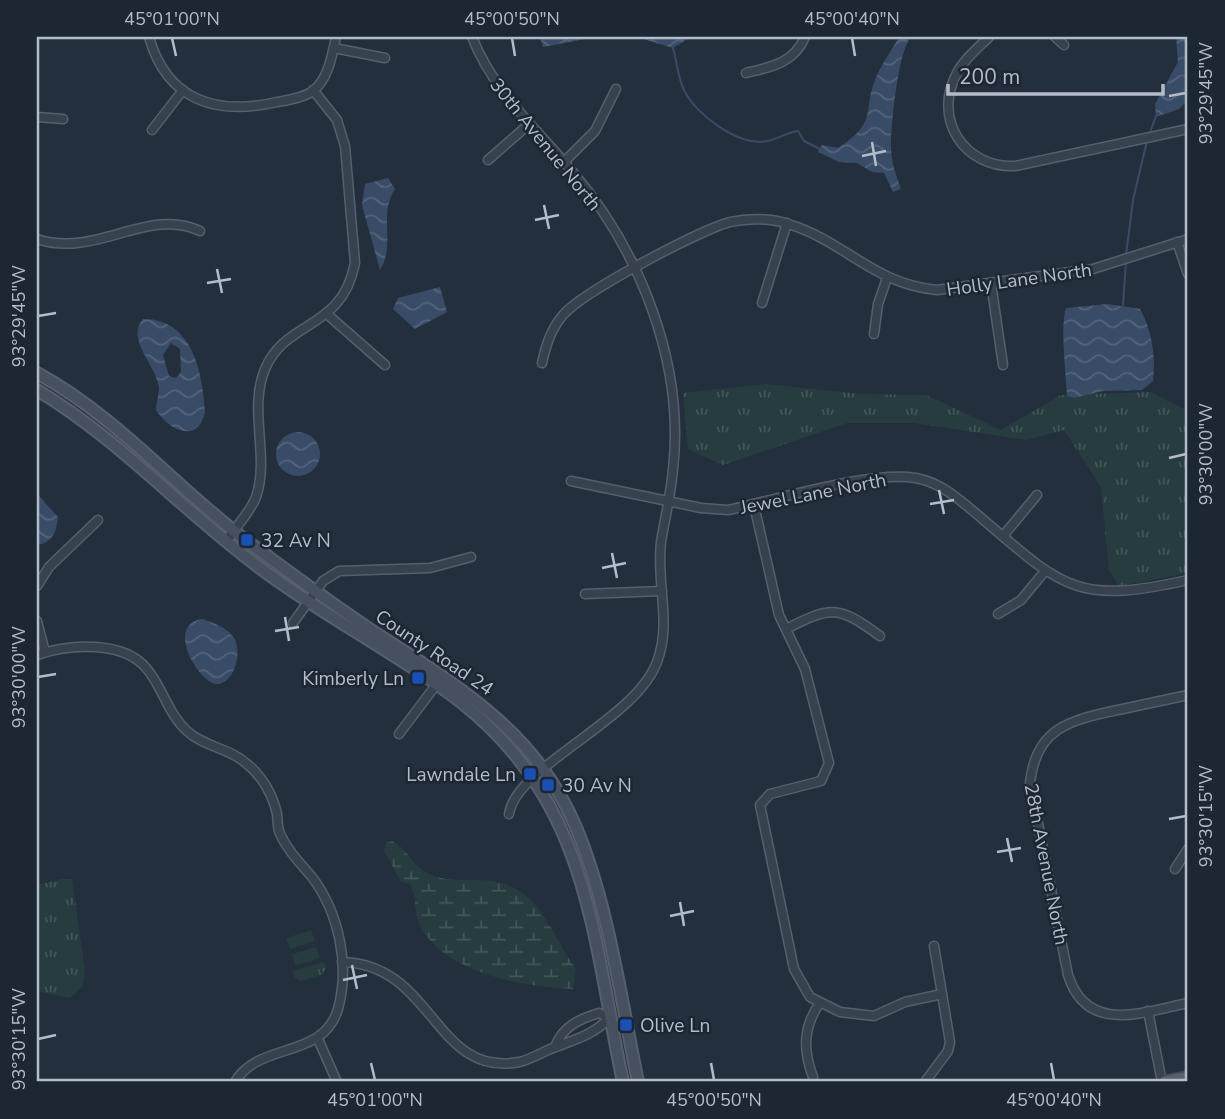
<svg xmlns="http://www.w3.org/2000/svg" width="1225" height="1119" viewBox="0 0 1225 1119" font-family="'Nunito Sans',sans-serif">
<style>
.grass{fill:#263c3f}
.wetland{fill:url(#wetland-marsh)}
.park{fill:url(#park-tufts)}
.water{fill:url(#water-waves);fill-rule:evenodd}
.lines{fill:none;stroke-linecap:round;stroke-linejoin:round}
.stream{stroke:#394c67;stroke-width:2}
.street-casing{stroke:#565f6c;stroke-width:11}
.secondary-casing{stroke:#565f6c;stroke-width:14}
.primary-casing{stroke:#414a57;stroke-width:16}
.street{stroke:#38414e;stroke-width:8}
.secondary{stroke:#465061;stroke-width:10}
.primary{stroke:#56606e;stroke-width:12}
.ticks{fill:none;stroke:#b4bcc9;stroke-width:2.5}
.transit-dot{fill:#1a4fb4;stroke:#1d2633;stroke-width:2.5}
.labels{text-anchor:middle;stroke-width:5;stroke-linejoin:round;paint-order:stroke}
.street-label{font-size:19px;fill:#b4bcc9;stroke:#1d2633}
.poi-label{font-size:19px;fill:#b4bcc9;stroke:#1d2633;text-anchor:start}
.neatline{fill:none;stroke:#b4bcc9;stroke-width:2.5}
.ticks-label{font-size:18px;text-anchor:middle;fill:#b4bcc9}
</style>
<defs>
<pattern id="wetland-marsh" width="20" height="14" patternUnits="userSpaceOnUse" patternTransform="scale(1.75)"><rect width="20" height="14" fill="#263c3f"/><path d="M1 5h8M5 5V1M11 12h8M15 12V8" fill="none" stroke="#435659"/></pattern>
<pattern id="park-tufts" width="24" height="20" patternUnits="userSpaceOnUse" patternTransform="scale(1.75)"><rect width="24" height="20" fill="#263c3f"/><path d="M3 7l-1-3M5 7V3M7 7l1-3M15 17l-1-3M17 17v-4M19 17l1-3" fill="none" stroke="#435659"/></pattern>
<pattern id="water-waves" width="16" height="10" patternUnits="userSpaceOnUse" patternTransform="scale(1.75)"><rect width="16" height="10" fill="#394c67"/><path d="M0 5q4-4 8 0t8 0" fill="none" stroke="#53647b"/></pattern>
</defs>
<rect width="100%" height="100%" fill="#242f3e"/>
<g class="grass">
<path d="M311,930L315,941L290,949L286,938Z"/>
<path d="M316,947L320,958L295,966L292,954Z"/>
</g>
<path class="wetland" d="M392,841C407,848 412,865 427,873C449,884 468,878 491,881C540,887 551,935 576,969L573,989C526,987 455,975 425,934C411,914 418,897 410,884L401,882L384,851L386,843Z"/>
<g class="park">
<path d="M766,384L860,394L926,395L1001,430L1061,395L1151,392L1188,411V573L1119,586L1109,570L1101,487L1064,430L1026,440L914,423H847L723,465L688,449L683,393Z"/>
<path d="M62,879H72L85,971L82,987L70,998L37,991V885Z"/>
<path d="M324,962L326,968L322,975L301,981L295,978L293,971Z"/>
</g>
<g class="water">
<path d="M540,37H596L543,47Z"/>
<path d="M637,37H691L673,48Z"/>
<path d="M899,37H911C898,51 891,125 891,147C891,162 896,175 901,189L893,192L884,173L872,172L857,163L839,162L818,152L822,145L838,148C880,121 861,111 877,75C883,62 892,50 899,37Z"/>
<path d="M1176,37H1188V100L1179,109L1156,117L1155,104L1178,62Z"/>
<path d="M388,178L395,189C378,214 396,245 380,270L362,205L365,184Z"/>
<path d="M440,287L447,312L415,329L393,309L398,298Z"/>
<path d="M1108,304L1140,309C1152,330 1156,357 1153,381L1142,390L1103,391L1074,398L1067,396C1066,375 1060,323 1066,308Z"/>
<path d="M143,319C192,318 203,373 205,412C198,444 169,431 156,410C156,403 159,395 159,388C157,365 125,340 143,319ZM171,343L180,349L181,372L176,378L169,376L163,355Z"/>
<circle cx="298" cy="454" r="22"/>
<path d="M37,494L58,517C56,532 54,541 38,545Z"/>
<path d="M202,619C213,623 227,627 234,638C242,651 236,680 219,684C201,687 163,625 202,619Z"/>
</g>
<g class="lines">
<g class="stream">
<path d="M673,48C677,62 678,78 684,90C696,115 739,147 768,141C778,139 785,133 798,131L804,141L820,149"/>
<path d="M1149,135L1156,116"/>
<path d="M1126,255L1133,200L1147,141"/>
<path d="M1123,305L1126,261"/>
</g>
<defs>
<g id="street">
<path d="M149,37C167,101 217,116 277,102C288,100 303,98 313,91C329,78 332,55 336,37"/>
<path d="M472,37C494,92 535,127 572,171C640,251 685,364 673,469C671,493 665,518 661,542C656,583 672,623 657,662C635,721 516,766 509,814"/>
<path d="M989,37C978,48 964,59 957,73C932,119 964,168 1015,166L1188,129"/>
<path d="M1055,37L1064,45"/>
<path d="M334,48L385,58"/>
<path d="M746,73C771,67 794,63 805,37"/>
<path d="M37,117L63,119"/>
<path d="M152,130L183,90"/>
<path d="M488,160L528,125"/>
<path d="M564,162L595,131L616,89"/>
<path d="M37,239C96,259 148,206 200,231"/>
<path d="M1177,242L1188,274"/>
<path d="M991,283L1003,365"/>
<path d="M762,303L787,223"/>
<path d="M328,315L385,365"/>
<path d="M874,334L878,304L887,278"/>
<path d="M542,363C546,345 551,329 563,315C584,291 698,231 730,222C748,218 770,218 788,224C845,241 873,284 937,290L1093,269L1188,239"/>
<path d="M571,481L701,508L728,510C776,500 872,470 916,478C942,483 960,500 979,516C1063,588 1076,605 1188,580"/>
<path d="M754,505L779,615L805,669L829,763L821,781L770,794L760,805L794,969L810,997L840,1012L874,1016L905,1002L942,994"/>
<path d="M1003,536L1037,495"/>
<path d="M226,542C235,527 250,513 256,497C270,457 248,409 265,369C286,319 342,331 355,263L345,146L337,120L313,90"/>
<path d="M37,586L49,567L98,520"/>
<path d="M585,594L662,591"/>
<path d="M998,614L1021,600L1045,571"/>
<path d="M37,621L45,652"/>
<path d="M293,623L323,581L339,571L430,568L471,557"/>
<path d="M786,629C831,606 838,605 880,636"/>
<path d="M37,655C68,644 124,640 147,669C163,688 168,714 187,731C204,747 230,748 247,764C262,776 273,795 277,814C278,821 277,827 280,834C288,851 300,863 312,877C339,913 350,965 338,1009C323,1060 259,1041 235,1082"/>
<path d="M1188,695C1165,700 1142,705 1118,710C1071,720 1036,727 1030,783L1068,975C1087,1035 1143,1012 1188,1003"/>
<path d="M399,734L439,681"/>
<path d="M1175,869L1188,849"/>
<path d="M342,962C434,964 434,1078 519,1062C529,1060 539,1054 548,1050C570,1041 593,1036 609,1018"/>
<path d="M1148,1011L1162,1082"/>
<path d="M318,1039L337,1082"/>
<path d="M555,1047C562,1027 579,1019 599,1013L609,1018"/>
<path d="M813,1077C803,1051 803,1028 819,1004"/>
<path d="M925,1082L948,1051L950,1042L934,946"/>
</g>
<g id="secondary">
<path d="M37,373C118,417 175,487 247,541C287,571 327,600 368,628C452,683 533,727 575,825C608,902 621,1000 638,1082"/>
<path d="M37,390C119,439 183,511 260,568C325,617 399,654 462,703C590,804 592,936 623,1082"/>
</g>
<path id="primary" d="M1166,1082L1188,1078"/>
</defs>
<use href="#street" class="street-casing"/>
<use href="#secondary" class="secondary-casing"/>
<use href="#primary" class="primary-casing"/>
<use href="#street" class="street"/>
<use href="#secondary" class="secondary"/>
<use href="#primary" class="primary"/>
</g>
<path class="ticks" d="M172,38L176,56M512,38L515,56M852,38L855,56M1169,96L1186,93M872,142L876,166M862,156L886,151M544,205L549,229M535,220L559,215M217,269L222,293M207,283L231,279M38,316L56,313M1169,458L1186,454M939,490L944,514M930,504L954,500M612,553L617,578M602,568L626,563M285,617L289,641M275,631L299,627M38,677L56,674M1169,819L1186,816M1007,838L1012,862M997,852L1021,848M680,902L684,926M670,916L694,911M352,965L357,989M343,980L367,975M38,1039L56,1035M371,1063L375,1080M711,1063L714,1080M1051,1063L1054,1080"/>
<g class="transit-dot">
<rect x="240" y="533" width="14" height="14" rx="3.5"/>
<rect x="411" y="671" width="14" height="14" rx="3.5"/>
<rect x="523" y="767" width="14" height="14" rx="3.5"/>
<rect x="541" y="778" width="14" height="14" rx="3.5"/>
<rect x="619" y="1018" width="14" height="14" rx="3.5"/>
</g>
<g class="labels">
<g class="street-label">
<text transform="translate(546 144) rotate(51)" y="7">30th Avenue North</text>
<text transform="translate(1019 279) rotate(-8)" y="7">Holly Lane North</text>
<text transform="translate(813 493) rotate(-11)" y="7">Jewel Lane North</text>
<text transform="translate(435 652) rotate(34)" y="7">County Road 24</text>
<text transform="translate(1047 864) rotate(79)" y="7">28th Avenue North</text>
</g>
<g class="poi-label">
<text x="261" y="547">32 Av N</text>
<text x="404" y="685" text-anchor="end">Kimberly Ln</text>
<text x="516" y="781" text-anchor="end">Lawndale Ln</text>
<text x="562" y="792">30 Av N</text>
<text x="640" y="1032">Olive Ln</text>
</g>
</g>
<rect width="1225" height="1119" fill="none" stroke="#1d2633" stroke-width="77"/>
<path d="M948 84v10h215v-10" fill="none" stroke="#b4bcc9" stroke-width="3.5"/>
<text x="959" y="84" font-size="21" fill="#b4bcc9" stroke="#1d2633" stroke-width="5" paint-order="stroke">200 m</text>
<rect x="38" y="38" width="1148" height="1042" class="neatline"/>
<g class="ticks-label">
<text x="172" y="25">45°01'00"N</text>
<text x="512" y="25">45°00'50"N</text>
<text x="852" y="25">45°00'40"N</text>
<text transform="translate(1206 93) rotate(-90)" y="6">93°29'45"W</text>
<text transform="translate(19 316) rotate(-90)" y="6">93°29'45"W</text>
<text transform="translate(1206 454) rotate(-90)" y="6">93°30'00"W</text>
<text transform="translate(19 677) rotate(-90)" y="6">93°30'00"W</text>
<text transform="translate(1206 816) rotate(-90)" y="6">93°30'15"W</text>
<text transform="translate(19 1039) rotate(-90)" y="6">93°30'15"W</text>
<text x="375" y="1106">45°01'00"N</text>
<text x="714" y="1106">45°00'50"N</text>
<text x="1054" y="1106">45°00'40"N</text>
</g>
</svg>
